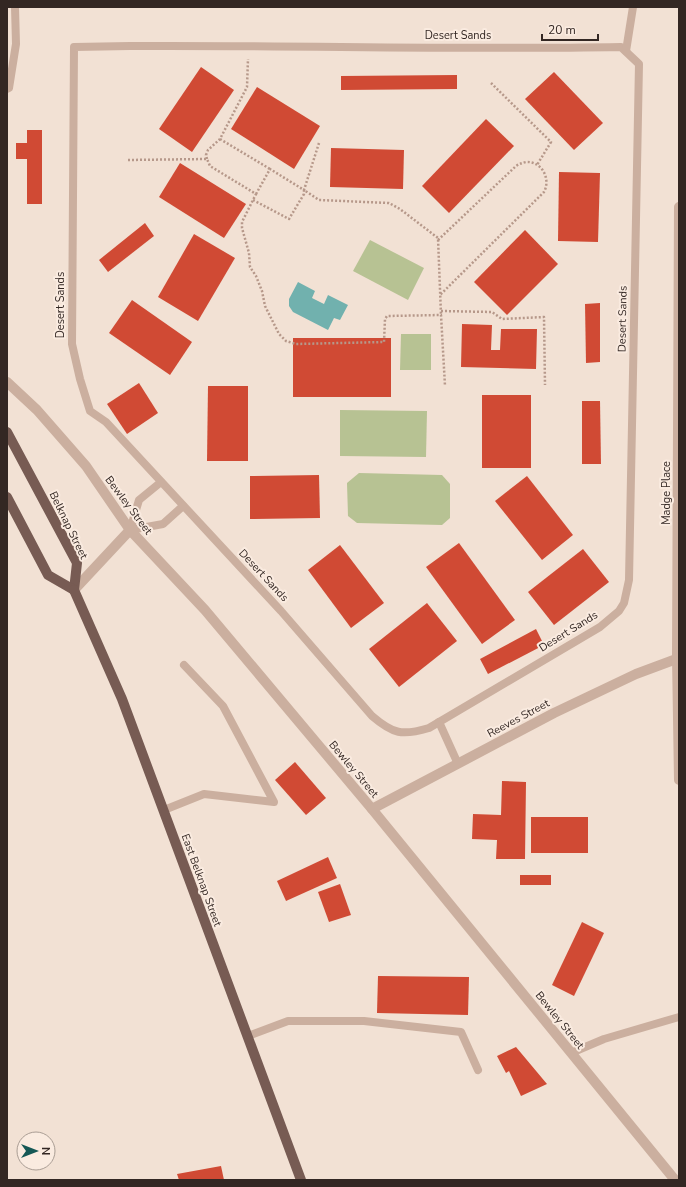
<svg xmlns="http://www.w3.org/2000/svg" width="686" height="1187" viewBox="0 0 686 1187" font-family="'Nunito Sans',sans-serif">
<style>
.green{fill:#b7c293}
.water{fill:#71b1ae}
.building{fill:#d04a34}
.lines{fill:none;stroke-linecap:round;stroke-linejoin:round}
.path{stroke:#b6988a;stroke-width:2.5;stroke-dasharray:2 2;stroke-linecap:butt}
.lane{stroke:#cbaf9f;stroke-width:8}
.street{stroke:#cbaf9f;stroke-width:10}
.primary{stroke:#775b53;stroke-width:10}
.labels{text-anchor:middle;stroke-width:4;stroke-linejoin:round;paint-order:stroke}
.street-label{font-size:11px;fill:#332723;stroke:#faebe0}
</style>
<rect width="100%" height="100%" fill="#f2e1d4"/>
<g class="green">
<path d="M370,240L424,268L408,300L353,271Z"/>
<path d="M401,334H431V370H400Z"/>
<path d="M340,410L427,411L426,457L340,456Z"/>
<path d="M359,473L442,475L450,484V518L442,525L357,523L348,516L347,483Z"/>
</g>
<path class="water" d="M298,282L315,291L312,298L324,304L328,295L348,305L340,320L334,318L328,330L293,312L289,306V299Z"/>
<g class="building">
<path d="M201,67L234,90L192,152L159,129Z"/>
<path d="M554,72L603,123L574,150L525,99Z"/>
<path d="M457,75V89L341,90V76Z"/>
<path d="M257,87L320,126L294,169L231,129Z"/>
<path d="M486,119L514,146L449,213L422,186Z"/>
<path d="M27,130H42V204H27V159H16V143H27Z"/>
<path d="M331,148L404,150L403,189L330,187Z"/>
<path d="M180,163L246,204L224,238L159,197Z"/>
<path d="M559,172L600,173L598,242L558,241Z"/>
<path d="M145,223L154,236L108,272L99,260Z"/>
<path d="M525,230L558,264L507,315L474,282Z"/>
<path d="M194,234L235,258L198,321L158,297Z"/>
<path d="M132,300L192,342L170,375L109,333Z"/>
<path d="M600,303V362L586,363L585,304Z"/>
<path d="M462,324L492,325L491,350H500L501,329H537L536,369L461,367Z"/>
<rect x="293" y="338" width="98" height="59"/>
<path d="M139,383L158,413L127,434L107,404Z"/>
<path d="M208,386H248V461H207Z"/>
<rect x="482" y="395" width="49" height="73"/>
<path d="M582,401H600L601,464H582Z"/>
<path d="M319,475L320,518L250,519V476Z"/>
<path d="M527,476L573,535L542,560L495,501Z"/>
<path d="M459,543L515,620L482,644L426,567Z"/>
<path d="M340,545L384,603L351,628L308,570Z"/>
<path d="M583,549L609,582L554,625L528,592Z"/>
<path d="M427,603L457,641L399,687L369,649Z"/>
<path d="M536,629L544,645L488,674L480,659Z"/>
<path d="M295,762L326,798L306,815L275,780Z"/>
<path d="M502,781L526,782L525,859H496L497,840L472,839L473,814L501,815Z"/>
<rect x="531" y="817" width="57" height="36"/>
<path d="M328,857L337,878L286,901L277,881Z"/>
<rect x="520" y="875" width="31" height="10"/>
<path d="M340,884L351,915L329,922L318,892Z"/>
<path d="M582,922L604,933L574,996L552,985Z"/>
<path d="M378,976L469,977L468,1015L377,1013Z"/>
<path d="M516,1047L547,1084L521,1096L509,1071L506,1073L497,1056Z"/>
<path d="M221,1166L224,1180H179L177,1174Z"/>
</g>
<g class="lines">
<g class="path">
<path d="M491,83L551,142L537,165"/>
<path d="M220,139L270,169"/>
<path d="M207,159L206,155L208,150L220,139L247,87L248,59"/>
<path d="M128,160L207,159L210,166L256,194L242,222V228L249,253L250,267L256,276L262,291L265,306L279,334L286,341L296,344L384,342L385,319L387,316L441,315L445,386"/>
<path d="M256,194L270,169L304,190L319,143"/>
<path d="M253,200L289,219L304,194V190L319,200L389,203L400,209L438,238L441,315"/>
<path d="M438,240L516,166C519,164 522,163 526,162C542,161 551,179 544,192L440,295"/>
<path d="M441,311L492,312L502,319L544,317L545,385"/>
</g>
<g class="lane">
<path d="M130,46C294,45 458,50 621,47L639,64L629,580L624,603L619,611L600,627L429,728C402,736 393,734 372,716L281,611L106,422L90,411L80,379L72,344L74,47Z"/>
<path d="M626,51L633,7"/>
<path d="M7,89L9,88L16,44L15,7"/>
<path d="M161,482L139,500L130,530L163,524L183,506"/>
<path d="M439,722L458,764"/>
<path d="M164,810L204,794L274,802L223,706L184,665"/>
<path d="M248,1036L288,1021H364L461,1032L478,1070"/>
<path d="M571,1053L604,1039L679,1017"/>
</g>
<g class="street">
<path d="M679,207L677,657L679,780"/>
<path d="M7,382L37,410L86,466L130,530L205,610L372,809L675,1180"/>
<path d="M74,590L130,530"/>
<path d="M372,809L554,713L636,674L679,658"/>
</g>
<g class="primary">
<path d="M7,432L77,563L74,590"/>
<path d="M7,497L48,575L74,590"/>
<path d="M74,590L122,699L301,1180"/>
</g>
</g>
<g class="labels">
<g class="street-label">
<text x="458" y="39">Desert Sands</text>
<text transform="translate(60 305) rotate(-90)" y="4">Desert Sands</text>
<text transform="translate(622 319) rotate(-89)" y="4">Desert Sands</text>
<text transform="translate(666 493) rotate(-90)" y="4">Madge Place</text>
<text transform="translate(129 505) rotate(53)" y="4">Bewley Street</text>
<text transform="translate(69 525) rotate(64)" y="4">Belknap Street</text>
<text transform="translate(264 575) rotate(47)" y="4">Desert Sands</text>
<text transform="translate(568 631) rotate(-32)" y="4">Desert Sands</text>
<text transform="translate(518 718) rotate(-28)" y="4">Reeves Street</text>
<text transform="translate(354 769) rotate(50)" y="4">Bewley Street</text>
<text transform="translate(202 880) rotate(70)" y="4">East Belknap Street</text>
<text transform="translate(560 1020) rotate(51)" y="4">Bewley Street</text>
</g>
</g>
<rect width="686" height="1187" fill="none" stroke="#332723" stroke-width="16"/>
<g transform="translate(36 1151) rotate(90)"><circle r="19" fill="#faebe0" stroke="#aa9d94"/>
<path d="M0-3L7 15L0 10L-7 15Z" fill="#165855"/>
<text y="-6" font-size="11" font-weight="bold" text-anchor="middle" fill="#332723">N</text>
</g>
<path d="M542 34v6h56v-6" fill="none" stroke="#332723" stroke-width="2"/>
<text x="548" y="34" font-size="12" fill="#332723" stroke="#faebe0" stroke-width="3" paint-order="stroke">20 m</text>
</svg>
